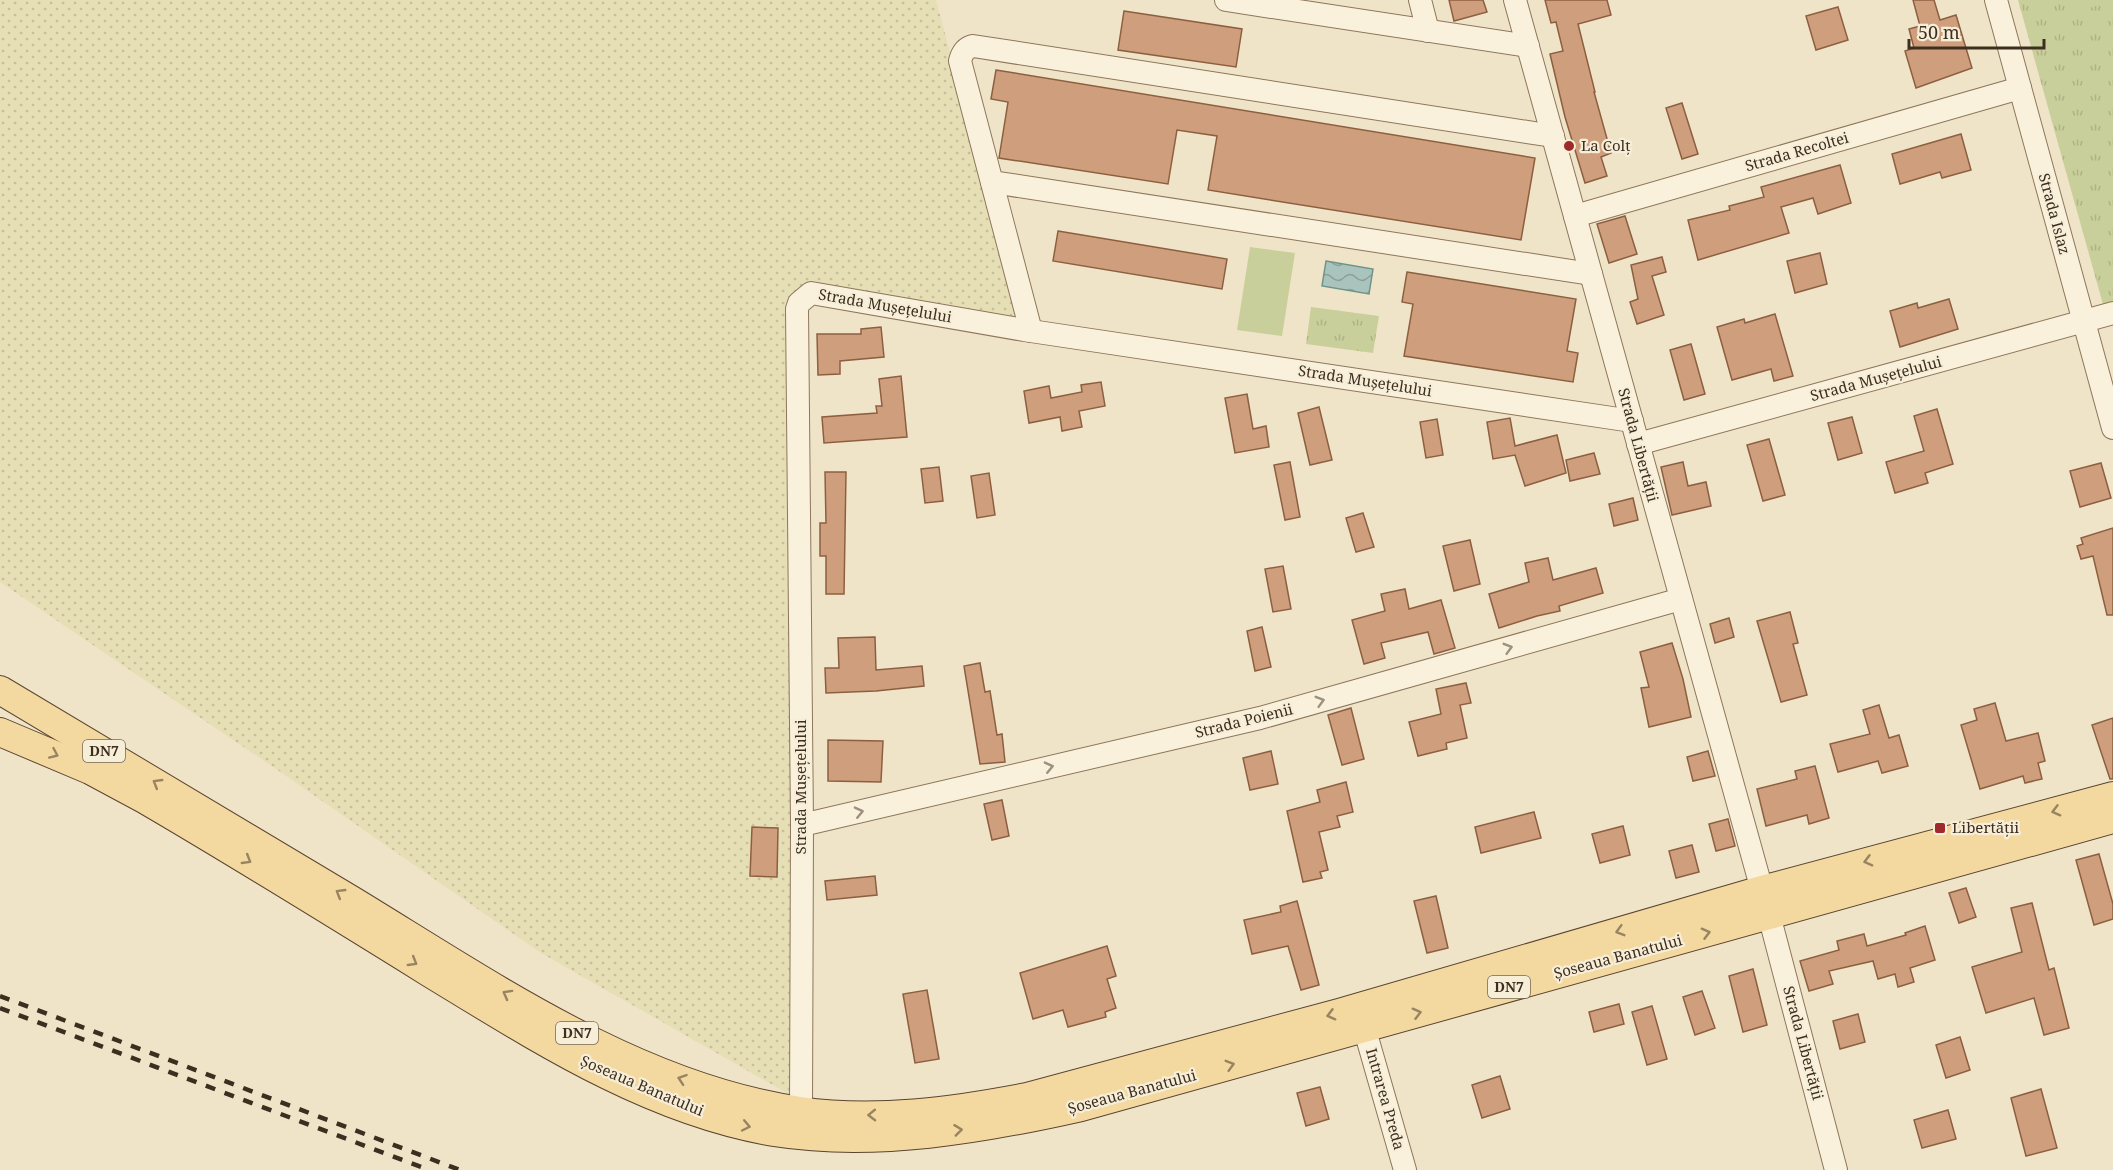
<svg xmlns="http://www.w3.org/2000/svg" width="2113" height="1170" viewBox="0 0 2113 1170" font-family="'Noto Serif',serif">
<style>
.farmland{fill:url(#farmland-dots)}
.park{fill:url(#park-tufts)}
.pitch{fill:#c9cf9b}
.water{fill:url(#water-waves);stroke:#6f938a;stroke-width:1.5}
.building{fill:#cf9f7d;stroke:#8d5f41;stroke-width:1.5}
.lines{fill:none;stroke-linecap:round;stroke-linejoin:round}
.minor-casing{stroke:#8d765c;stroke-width:24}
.major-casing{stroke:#5b4430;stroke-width:30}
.minor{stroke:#faf1dc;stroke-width:22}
.major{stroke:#f3d9a0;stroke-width:28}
.rail{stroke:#3d2e20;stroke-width:4.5;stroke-dasharray:10 10;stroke-linecap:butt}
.oneway{stroke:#9c907e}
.oneway2{stroke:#988460}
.poi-dot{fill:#9e2a2b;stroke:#f7eed8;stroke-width:2}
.labels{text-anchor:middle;stroke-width:4.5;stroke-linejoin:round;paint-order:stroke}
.shield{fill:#f7eed8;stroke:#756857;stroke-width:1.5}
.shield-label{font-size:14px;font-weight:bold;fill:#3d2e20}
.poi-label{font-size:15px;fill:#3d2e20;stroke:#f7eed8;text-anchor:start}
.street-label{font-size:15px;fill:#3d2e20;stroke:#f7eed8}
</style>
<defs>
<pattern id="farmland-dots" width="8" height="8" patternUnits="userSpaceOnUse" patternTransform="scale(1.5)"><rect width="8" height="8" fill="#e6deb5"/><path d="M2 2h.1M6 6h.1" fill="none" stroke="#c6bf9b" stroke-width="1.8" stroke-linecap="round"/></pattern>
<pattern id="park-tufts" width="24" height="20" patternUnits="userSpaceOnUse" patternTransform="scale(1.5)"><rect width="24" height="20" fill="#c9cf9b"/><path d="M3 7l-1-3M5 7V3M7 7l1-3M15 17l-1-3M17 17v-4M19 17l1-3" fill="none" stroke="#aeb285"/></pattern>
<pattern id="water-waves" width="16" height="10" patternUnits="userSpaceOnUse" patternTransform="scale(1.5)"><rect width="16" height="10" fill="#a9c4bc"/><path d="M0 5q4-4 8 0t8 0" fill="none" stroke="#8ba098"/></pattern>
</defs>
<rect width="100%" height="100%" fill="#f0e4c8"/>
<path class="farmland" d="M0,0H936L1024,330L806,295L794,1097L541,953L282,773L0,582Z"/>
<g class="park">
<path d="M2018,0H2113V305L2104,308Z"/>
<path d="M1311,307L1379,316L1373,353L1306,344Z"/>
</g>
<g class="pitch">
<path d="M2075,0H2113V19L2110,16L2109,4L2105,3L2086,9L2077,4Z"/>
<path d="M1250,247L1295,253L1282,336L1237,330Z"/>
</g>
<path class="water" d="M1326,261L1373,269L1369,294L1322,286Z"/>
<g class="building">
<path d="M1449,0H1483L1487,12L1454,21Z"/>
<path d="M1545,0H1607L1611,15L1578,24L1595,92H1594L1611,153L1601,157L1607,176L1585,183L1565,117L1550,54L1563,51L1556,22L1551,23Z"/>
<path d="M1913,0H1934L1940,20L1956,15L1972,68L1916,88L1905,51L1914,48L1909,29L1920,26Z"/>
<path d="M1838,7L1848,40L1816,50L1806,16Z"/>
<path d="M1124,11L1242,29L1236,67L1118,50Z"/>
<path d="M996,70L1535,158L1521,240L1208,190L1217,136L1177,130L1168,184L999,158L1008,102L991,99Z"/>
<path d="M1682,103L1698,154L1682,159L1666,108Z"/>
<path d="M1961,134L1971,170L1942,178L1940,172L1900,184L1892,154Z"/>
<path d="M1840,165L1851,203L1818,214L1813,198L1781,207L1789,233L1698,260L1688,220L1730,210L1729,206L1764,197L1761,187Z"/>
<path d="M1625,216L1637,254L1609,263L1597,224Z"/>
<path d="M1058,231L1227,259L1222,289L1053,261Z"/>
<path d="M1820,253L1827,284L1795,293L1787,261Z"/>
<path d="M1662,257L1666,272L1652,276L1664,315L1637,324L1630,302L1638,299L1631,265Z"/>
<path d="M1407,272L1576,299L1567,351L1578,353L1573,382L1404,356L1413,304L1402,302Z"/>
<path d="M1949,299L1958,329L1900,347L1890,311L1917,303L1918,308Z"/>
<path d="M1775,314L1793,376L1774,381L1771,369L1732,380L1717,327L1744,319L1745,323Z"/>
<path d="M881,327L884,357L840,361V374L818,375L817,334H861V329Z"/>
<path d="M1691,344L1705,394L1684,400L1670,350Z"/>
<path d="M901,376L907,437L824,443L822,417L877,413L876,406H882L879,379Z"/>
<path d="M1101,382L1105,406L1079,411L1082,427L1062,431L1060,417L1029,423L1024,391L1049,386L1051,398L1082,392L1081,385Z"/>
<path d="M1247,394L1253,429L1266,426L1269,447L1235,453L1225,398Z"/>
<path d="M1319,407L1332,460L1310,465L1298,413Z"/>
<path d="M1937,409L1953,464L1925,473L1928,483L1895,493L1886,462L1924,451L1914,416Z"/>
<path d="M1852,417L1862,453L1838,460L1828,423Z"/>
<path d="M1510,418L1515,446L1557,435L1566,473L1525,486L1515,455L1493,459L1487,422Z"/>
<path d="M1437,419L1443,455L1426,458L1420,422Z"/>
<path d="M1769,439L1785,495L1763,501L1747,445Z"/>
<path d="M1594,453L1600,474L1570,481L1566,460Z"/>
<path d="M1290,462L1300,517L1285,520L1274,465Z"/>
<path d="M1683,462L1688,486L1706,482L1711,506L1672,515L1661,467Z"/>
<path d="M2101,463L2111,498L2080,507L2070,471Z"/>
<path d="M939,467L943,501L925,503L921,469Z"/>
<path d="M825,472H846L844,594H826V556H820V523H826Z"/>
<path d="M989,473L995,515L977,518L971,476Z"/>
<path d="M1633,498L1638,520L1614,526L1609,504Z"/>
<path d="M1363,513L1374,547L1356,552L1346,518Z"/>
<path d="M2113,528V615H2107L2093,556L2081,559L2077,546L2083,544L2081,538Z"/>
<path d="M1470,540L1480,584L1454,591L1443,546Z"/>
<path d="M1548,558L1553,580L1596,568L1603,593L1559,606L1560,611L1537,616L1499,628L1489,594L1529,582L1525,563Z"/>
<path d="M1283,566L1291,609L1273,612L1265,569Z"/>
<path d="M1405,589L1409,609L1441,600L1455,648L1434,654L1428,632L1381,643L1385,658L1364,664L1352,620L1385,611L1381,594Z"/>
<path d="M1790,612L1798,643L1793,644L1807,695L1781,702L1757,621Z"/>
<path d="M1729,618L1734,637L1715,643L1710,624Z"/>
<path d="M1262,627L1271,667L1255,671L1247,631Z"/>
<path d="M875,637L876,670L922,666L924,686L876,691L826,693L825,668H839L838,638Z"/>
<path d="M1672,643L1683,679L1691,717L1649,727L1641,688L1649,687L1640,652Z"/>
<path d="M980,663L985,692L990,691L997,735L1002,734L1005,762L980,764L964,666Z"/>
<path d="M1466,683L1471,703L1460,705L1467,738L1446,743L1447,749L1418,756L1409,722L1441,714L1436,689Z"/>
<path d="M1995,703L2006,741L2038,733L2045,761L2038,763L2042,779L2025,783L2023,776L1980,789L1961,725L1977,720L1974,709Z"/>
<path d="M1879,705L1889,738L1899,735L1908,766L1882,773L1878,761L1838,772L1830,744L1870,734L1863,710Z"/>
<path d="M1351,708L1364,759L1342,765L1328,715Z"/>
<path d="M2113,718V779H2110L2092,725Z"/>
<path d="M828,740L883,741L881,782L828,781Z"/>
<path d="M1271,751L1278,784L1250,790L1243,758Z"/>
<path d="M1708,751L1715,776L1693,781L1687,757Z"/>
<path d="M1815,766L1829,818L1809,824L1807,815L1766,826L1757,789L1797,779L1795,771Z"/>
<path d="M1346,782L1353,812L1337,816L1340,827L1319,832L1328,870L1320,872L1322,878L1303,882L1287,811L1320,802L1317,790Z"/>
<path d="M1002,800L1009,836L992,840L984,804Z"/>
<path d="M1534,812L1541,838L1481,853L1475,827Z"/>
<path d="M1728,819L1735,846L1716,851L1709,824Z"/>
<path d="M1623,826L1630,855L1600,863L1592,834Z"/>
<path d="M752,827L778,828L777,877L750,876Z"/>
<path d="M1692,845L1699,872L1676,878L1669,851Z"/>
<path d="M2099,854L2113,904V919L2094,925L2076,860Z"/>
<path d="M875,876L877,895L827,900L825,881Z"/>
<path d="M1966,888L1976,917L1959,923L1949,893Z"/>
<path d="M1436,896L1448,948L1427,953L1414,901Z"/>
<path d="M1297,901L1319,985L1301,990L1288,946L1252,954L1244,920L1281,912L1280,906Z"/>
<path d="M2032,903L2049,970L2054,968L2069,1028L2044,1035L2034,998L1986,1013L1972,967L2022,952L2011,908Z"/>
<path d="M1925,926L1935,960L1910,968L1914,982L1898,987L1895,974L1878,979L1873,961L1829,971L1833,984L1809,991L1800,961L1839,950L1837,941L1864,934L1867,946L1906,935L1905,933Z"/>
<path d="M1107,946L1116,976L1107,979L1116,1008L1105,1012L1106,1017L1068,1027L1063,1010L1033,1019L1020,973Z"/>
<path d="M1753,969L1767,1025L1743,1032L1729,976Z"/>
<path d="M927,990L939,1059L915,1063L903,994Z"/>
<path d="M1702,991L1715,1028L1695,1035L1683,997Z"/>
<path d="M1619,1004L1624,1024L1594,1032L1589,1012Z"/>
<path d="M1652,1006L1667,1059L1647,1065L1632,1012Z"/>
<path d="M1858,1014L1865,1042L1840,1049L1833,1021Z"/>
<path d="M1960,1037L1970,1070L1946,1078L1936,1045Z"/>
<path d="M1500,1076L1510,1109L1482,1118L1472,1085Z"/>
<path d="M1320,1087L1329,1119L1306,1126L1297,1093Z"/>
<path d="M2041,1089L2057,1148L2026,1156L2011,1098Z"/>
<path d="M1948,1110L1956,1139L1922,1148L1914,1120Z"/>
</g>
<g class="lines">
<defs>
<g id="minor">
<path d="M1226,0L1528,46"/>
<path d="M1420,0L1428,31"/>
<path d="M1515,0L1762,890"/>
<path d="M1996,0L2113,428"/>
<path d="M992,182L1591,274"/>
<path d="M1575,216L2020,88"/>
<path d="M1031,331L960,61C962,53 965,48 973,46L1553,136"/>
<path d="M1638,444L2113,313"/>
<path d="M802,825L1260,718L1681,599"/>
<path d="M1769,915L1836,1170"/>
<path d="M1364,1027L1405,1170"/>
<path d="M801,1111L802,825L797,309L799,303L811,293L1024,330L1632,421"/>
</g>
<g id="major">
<path d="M0,690C118,760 236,830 353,901C491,985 637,1087 800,1111C875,1122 954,1111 1027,1097L1339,1013L1762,890L2113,796"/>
<path d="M0,732L90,770L144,799C240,855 335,914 430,973C537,1038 649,1111 774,1132C875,1148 983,1129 1081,1107L2113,819"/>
</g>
</defs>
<use href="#minor" class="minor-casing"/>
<use href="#major" class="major-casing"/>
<use href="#minor" class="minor"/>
<use href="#major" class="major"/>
<g class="rail">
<path d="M0,996L460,1170"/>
<path d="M0,1008L429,1170"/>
</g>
</g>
<defs><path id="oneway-chevron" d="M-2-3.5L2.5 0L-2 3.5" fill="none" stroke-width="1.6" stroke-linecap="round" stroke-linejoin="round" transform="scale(1.5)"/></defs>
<g class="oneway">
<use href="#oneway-chevron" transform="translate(1508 648) rotate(-16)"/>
<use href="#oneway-chevron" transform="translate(1320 701) rotate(-16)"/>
<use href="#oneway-chevron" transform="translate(1049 767) rotate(-13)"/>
<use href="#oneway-chevron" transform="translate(859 812) rotate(-13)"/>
</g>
<g class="oneway2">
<use href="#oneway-chevron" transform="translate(54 754) rotate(24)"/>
<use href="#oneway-chevron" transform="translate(157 783) rotate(-149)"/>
<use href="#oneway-chevron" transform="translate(2056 811) rotate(165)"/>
<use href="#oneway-chevron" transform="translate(247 860) rotate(31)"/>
<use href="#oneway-chevron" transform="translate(1868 861) rotate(165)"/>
<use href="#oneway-chevron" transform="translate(340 893) rotate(-149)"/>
<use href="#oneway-chevron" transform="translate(1620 931) rotate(164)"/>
<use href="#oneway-chevron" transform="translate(1706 933) rotate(-15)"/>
<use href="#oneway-chevron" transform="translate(413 962) rotate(31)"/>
<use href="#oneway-chevron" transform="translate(507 994) rotate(-151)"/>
<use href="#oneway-chevron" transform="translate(1417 1013) rotate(-15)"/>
<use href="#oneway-chevron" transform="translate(1331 1015) rotate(165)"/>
<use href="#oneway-chevron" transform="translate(1230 1065) rotate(-16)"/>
<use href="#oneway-chevron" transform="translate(682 1079) rotate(-161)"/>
<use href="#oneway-chevron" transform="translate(872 1115) rotate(179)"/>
<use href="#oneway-chevron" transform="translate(746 1126) rotate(12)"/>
<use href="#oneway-chevron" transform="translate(958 1130) rotate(-7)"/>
</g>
<g class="poi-dot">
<circle cx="1569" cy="146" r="6"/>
<rect x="1934" y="822" width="12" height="12" rx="3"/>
</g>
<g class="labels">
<g class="shield">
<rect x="83" y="740" width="42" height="22" rx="4.5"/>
<rect x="1488" y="976" width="42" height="22" rx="4.5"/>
<rect x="556" y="1022" width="42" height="22" rx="4.5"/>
</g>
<g class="shield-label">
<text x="104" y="756">DN7</text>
<text x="1509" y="992">DN7</text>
<text x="577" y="1038">DN7</text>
</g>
<g class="poi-label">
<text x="1581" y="151">La Colț</text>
<text x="1952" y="833">Libertății</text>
</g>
<g class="street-label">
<text transform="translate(1797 152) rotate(-16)" y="5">Strada Recoltei</text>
<text transform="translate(2054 214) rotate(75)" y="5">Strada Islaz</text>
<text transform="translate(885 306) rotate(10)" y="5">Strada Mușețelului</text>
<text transform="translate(1876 379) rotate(-15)" y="5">Strada Mușețelului</text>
<text transform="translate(1365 381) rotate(9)" y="5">Strada Mușețelului</text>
<text transform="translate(1638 445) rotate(75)" y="5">Strada Libertății</text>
<text transform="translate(1244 721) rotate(-14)" y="5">Strada Poienii</text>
<text transform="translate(801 787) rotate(-90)" y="5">Strada Mușețelului</text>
<text transform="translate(1618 957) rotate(-15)" y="5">Șoseaua Banatului</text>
<text transform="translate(1803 1043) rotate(75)" y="5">Strada Libertății</text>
<text transform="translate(642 1086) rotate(23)" y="5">Șoseaua Banatului</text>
<text transform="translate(1132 1092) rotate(-15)" y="5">Șoseaua Banatului</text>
<text transform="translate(1385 1099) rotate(74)" y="5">Intrarea Preda</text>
</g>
</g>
<path d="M1909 39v9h135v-9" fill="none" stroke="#3d2e20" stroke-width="3"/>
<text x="1918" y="39" font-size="18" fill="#3d2e20" stroke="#f7eed8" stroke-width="4.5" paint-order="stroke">50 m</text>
</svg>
